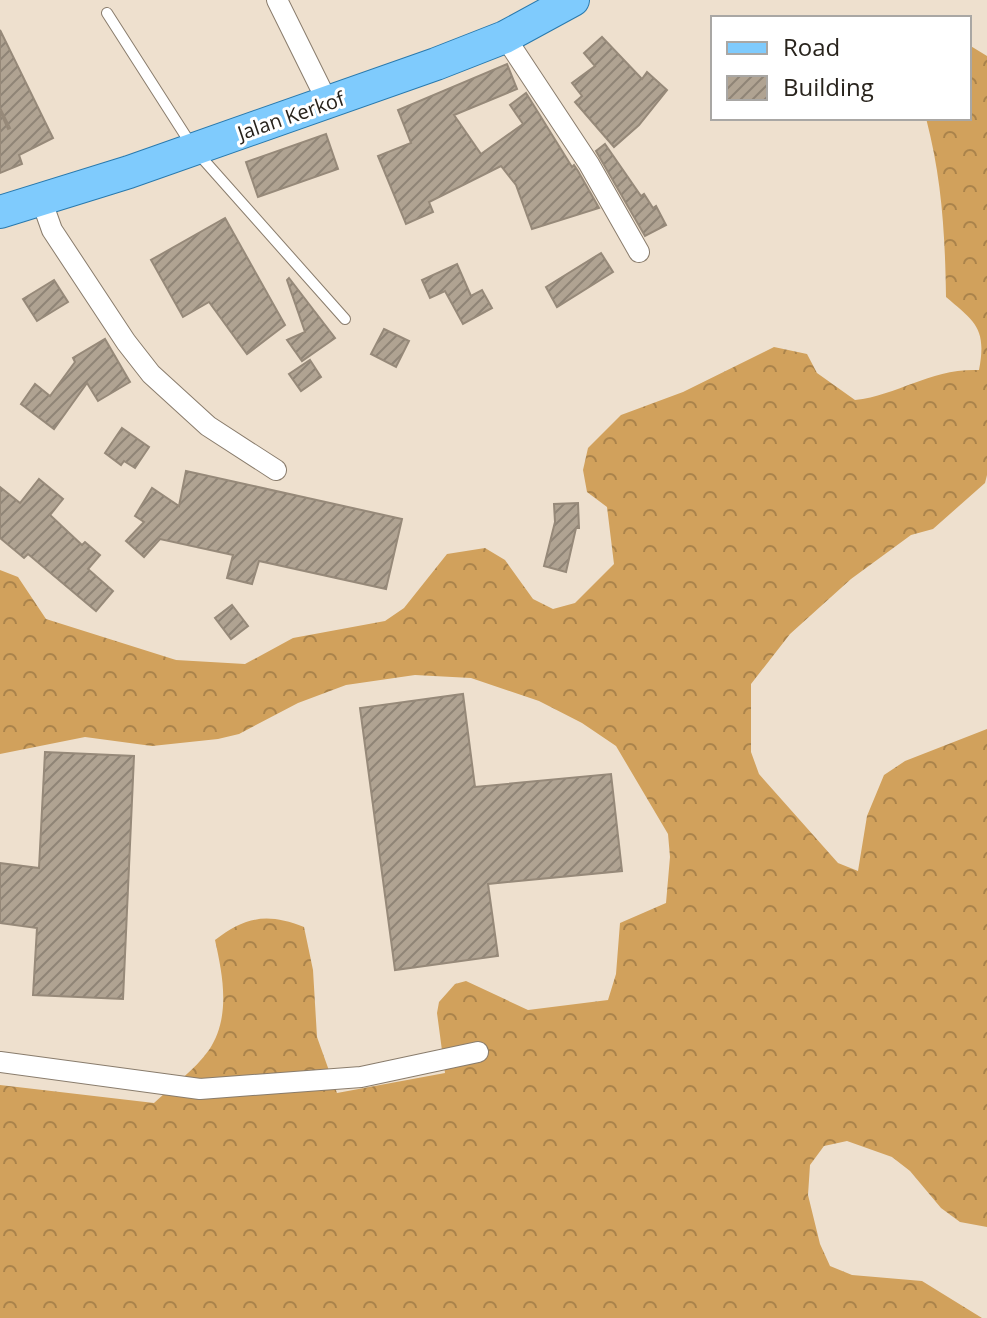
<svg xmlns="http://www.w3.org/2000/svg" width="987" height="1318" viewBox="0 0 987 1318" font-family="'Open Sans',sans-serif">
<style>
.forest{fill:url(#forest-crowns)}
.building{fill:url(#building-hatch);stroke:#968979;stroke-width:2}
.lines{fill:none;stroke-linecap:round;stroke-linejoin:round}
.service-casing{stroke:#897c6c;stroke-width:12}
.minor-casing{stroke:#897c6c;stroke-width:22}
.primary-casing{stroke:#2979ad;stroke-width:34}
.service{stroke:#fff;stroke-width:10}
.minor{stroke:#fff;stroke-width:20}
.primary{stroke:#7fcbfd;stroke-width:32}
.labels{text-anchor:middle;stroke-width:6;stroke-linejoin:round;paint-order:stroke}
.street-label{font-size:20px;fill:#28231c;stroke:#fff}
</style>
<defs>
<pattern id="forest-crowns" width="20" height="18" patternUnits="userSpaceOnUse" patternTransform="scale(2)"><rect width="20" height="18" fill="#d1a15c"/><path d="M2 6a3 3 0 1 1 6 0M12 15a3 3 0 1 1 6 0" fill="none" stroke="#aa834b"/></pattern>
<pattern id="building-hatch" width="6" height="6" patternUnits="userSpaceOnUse" patternTransform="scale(2)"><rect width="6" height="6" fill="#b0a392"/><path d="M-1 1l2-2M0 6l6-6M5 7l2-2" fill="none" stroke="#8f8476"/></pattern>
</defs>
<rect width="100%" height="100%" fill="#eee0ce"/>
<path class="forest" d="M969,45L987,56V475L985,483L933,529L911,535L851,579L790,634L751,684V752L759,774L838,863L858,871L867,816L884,775L905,761L987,729V1227L960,1222L941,1208L910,1171L892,1157L847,1141L824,1146L810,1165L808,1195L820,1244L830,1266L852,1275L922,1281L982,1318H0V1085L154,1103C171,1087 195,1070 209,1050C231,1017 223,976 215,940C246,916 268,913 304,927L313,970L317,1037L337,1093L445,1073L437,1013L439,1002L455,984L466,981L528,1010L608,1000L616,974L620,923L666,903L670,857L668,834L616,746L582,723L539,701L471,678L415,675L346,685L298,703L239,734L218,739L152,746L85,737L0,754V570L18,577L46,619L176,660L245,664L293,638L385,621L404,608L447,554L485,548L505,560L533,599L553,609L575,603L614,564L607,507L587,492L583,470L588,448L621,415L683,392L774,347L807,354L817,373L855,400C899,395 931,368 979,370C987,328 975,322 946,297C945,233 942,180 926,118H969Z"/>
<g class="building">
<path d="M0,30L53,138L19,155L22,164L0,173V111L8,129L10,128L0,108Z"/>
<path d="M602,37L642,79L647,72L667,90L639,125L614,147L575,102L582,96L572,83L595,66L584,53Z"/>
<path d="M507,64L517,89L454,115L481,154L523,124L510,105L526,93L572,167L574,165L578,171L599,208L532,229L516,185L501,166L429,202L433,212L406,224L378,156L411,143L398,110Z"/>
<path d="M326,134L338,169L258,197L246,162Z"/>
<path d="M605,144L641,196L644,194L653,208L656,206L666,225L645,236L596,151Z"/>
<path d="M225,218L285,325L247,354L209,302L183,317L151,260Z"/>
<path d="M601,253L613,272L557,307L546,287Z"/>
<path d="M457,264L471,296L482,290L492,308L463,324L445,291L430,298L422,280Z"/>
<path d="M289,278L335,338L302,361L287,340L305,332L287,280Z"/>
<path d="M54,280L68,302L37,321L23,299Z"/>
<path d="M384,329L409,341L396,367L371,354Z"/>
<path d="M105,339L130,382L98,401L87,383L54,429L21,404L35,384L50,396L75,362L73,358Z"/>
<path d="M310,360L321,377L301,391L289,374Z"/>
<path d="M122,428L149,447L135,468L124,461L121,465L105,453Z"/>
<path d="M186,471L402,519L386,589L259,561L252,584L227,578L233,555L160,539L144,557L126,541L144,522L135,516L152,488L179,506Z"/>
<path d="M39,479L63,499L50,515L82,545L85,542L100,555L88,569L113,591L96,611L28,554L24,558L0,538V487L20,503Z"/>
<path d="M578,503L579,528H576L566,572L544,566L555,522L554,504Z"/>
<path d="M232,605L248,626L231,639L215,618Z"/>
<path d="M463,694L475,787L611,774L622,871L488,884L498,956L395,970L360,708Z"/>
<path d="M45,752L134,756L123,999L33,995L37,928L0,923V863L39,868Z"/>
</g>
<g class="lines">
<defs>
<path id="service" d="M107,13L194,149L345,319"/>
<g id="minor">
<path d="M277,0L328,103"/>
<path d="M505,37L589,164L639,252"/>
<path d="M41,199L52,230L126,342L151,374L208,426L276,470"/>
<path d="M0,1062L200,1089L361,1077L478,1052"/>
</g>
<path id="primary" d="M0,212L129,172L436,64L505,37L573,0"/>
</defs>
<use href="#service" class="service-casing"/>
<use href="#minor" class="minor-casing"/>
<use href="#primary" class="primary-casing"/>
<use href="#service" class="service"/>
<use href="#minor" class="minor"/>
<use href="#primary" class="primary"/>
</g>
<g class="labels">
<g class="street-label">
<text transform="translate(291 116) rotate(-19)" y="7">Jalan Kerkof</text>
</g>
</g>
<rect x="711" y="16" width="260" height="104" fill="#ffffff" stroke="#a9a7a4" stroke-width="2"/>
<rect x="727" y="42" width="40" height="12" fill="#7fcbfd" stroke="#a9a7a4" stroke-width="2"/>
<text x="783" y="56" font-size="24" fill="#28231c">Road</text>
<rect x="727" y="76" width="40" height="24" fill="url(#building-hatch)" stroke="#a9a7a4" stroke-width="2"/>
<text x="783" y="96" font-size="24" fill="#28231c">Building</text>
</svg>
